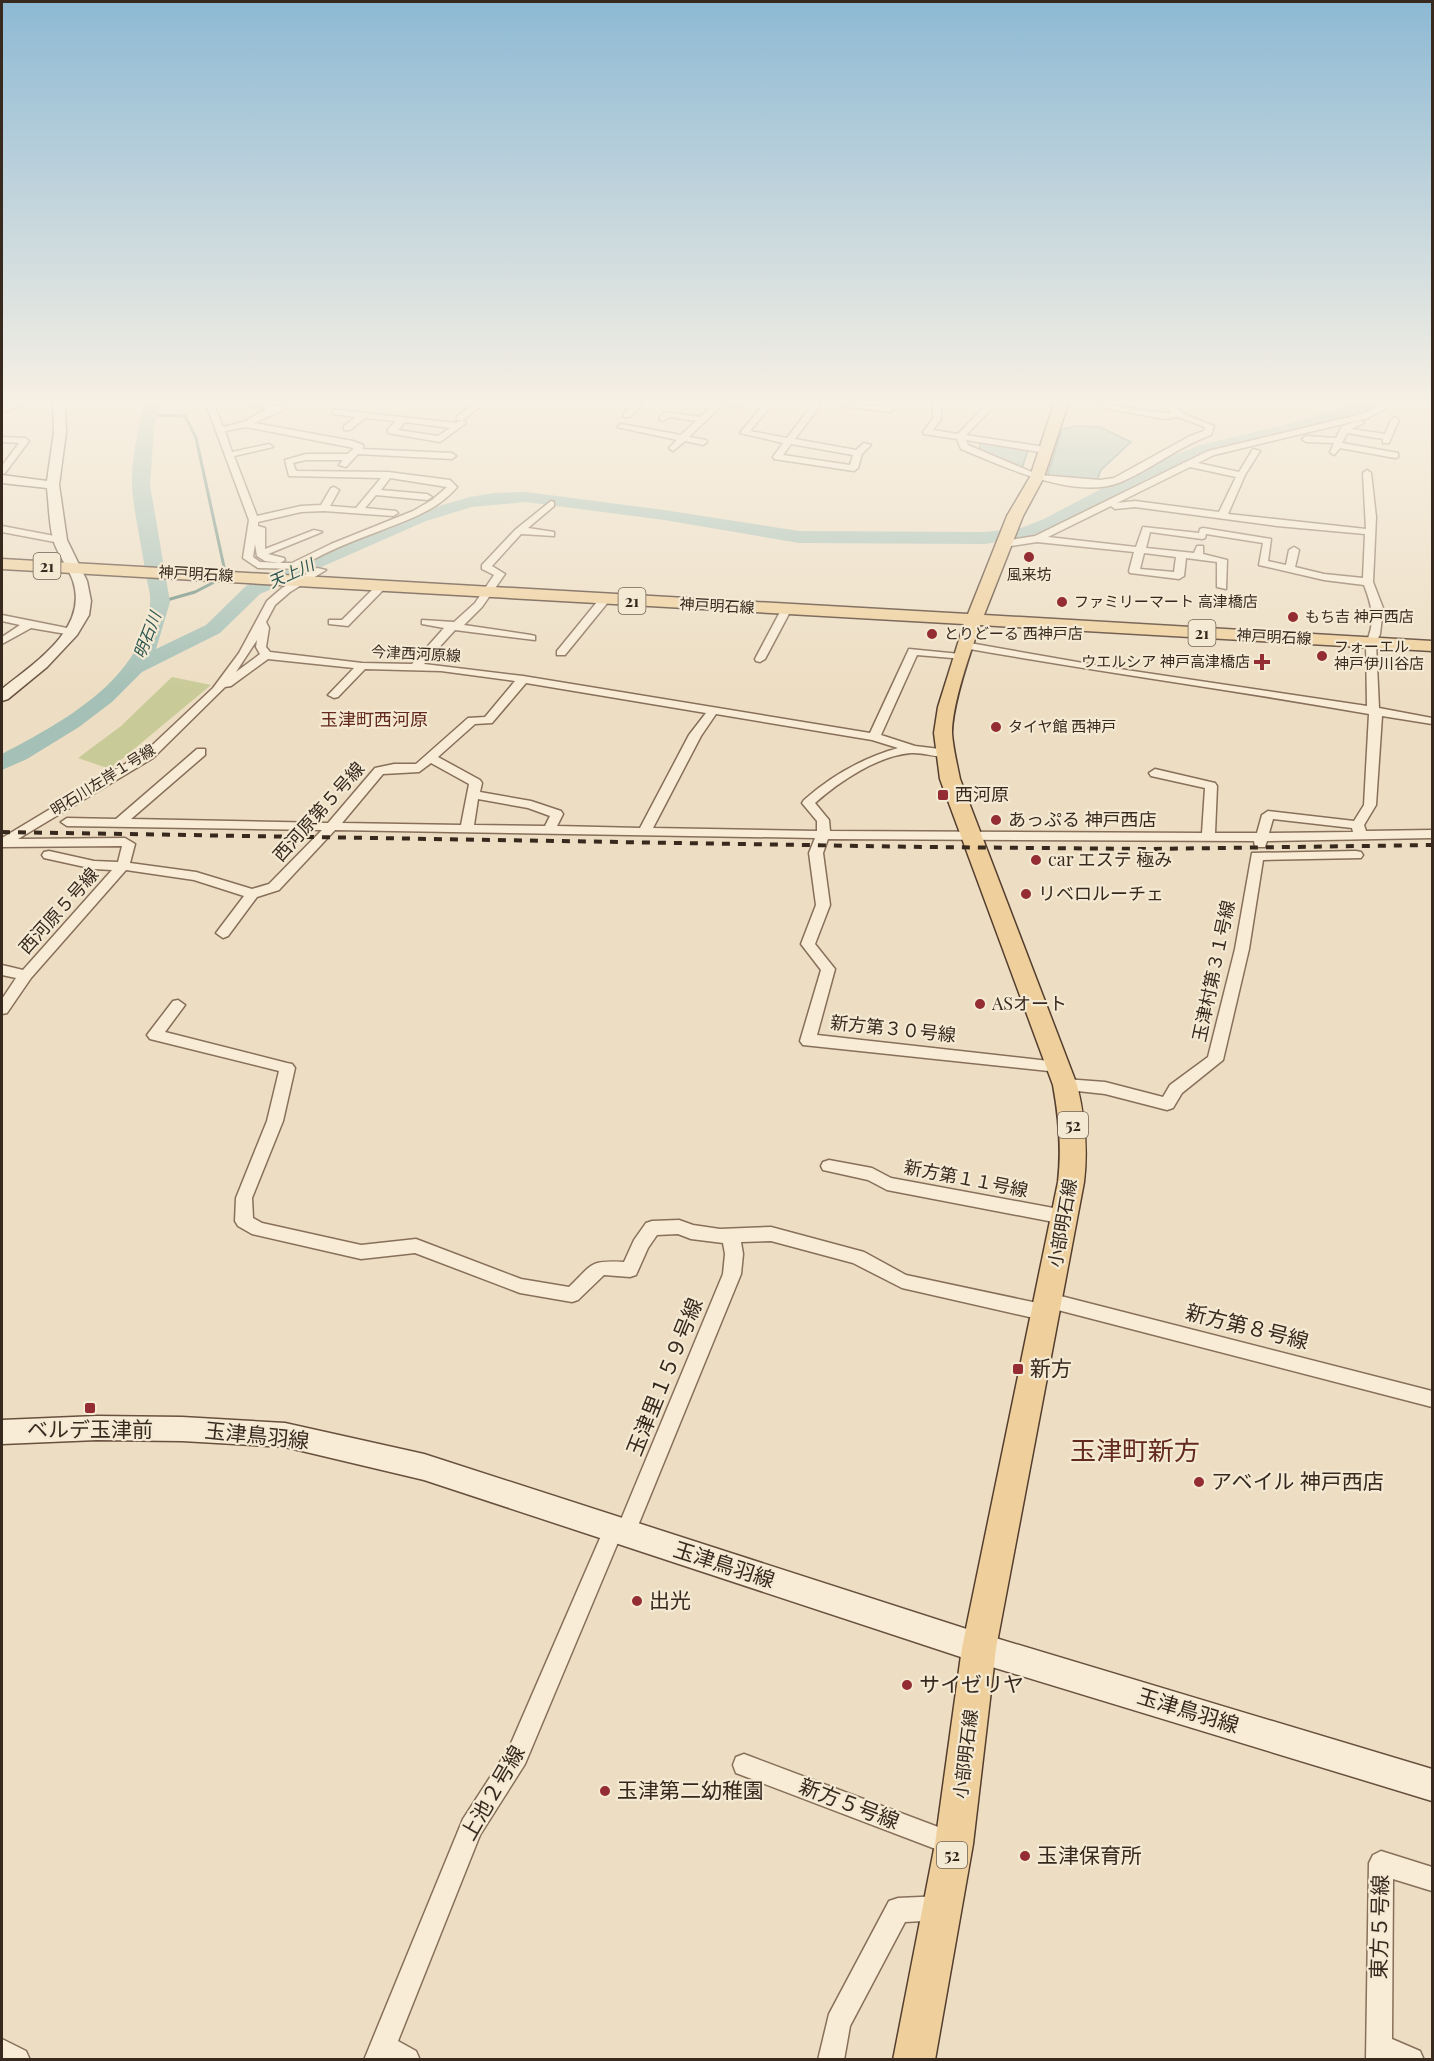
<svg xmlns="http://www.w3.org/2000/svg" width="1434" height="2061" viewBox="0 0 1434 2061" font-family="'Playfair Display','Noto Sans JP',serif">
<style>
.green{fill:#c8cb97}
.water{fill:#a5c0b6;stroke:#6c8e83;stroke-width:1.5}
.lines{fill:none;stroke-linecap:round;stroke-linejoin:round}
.stream-far1{stroke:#6c8e83;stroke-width:3}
.stream{stroke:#6c8e83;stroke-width:4}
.river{fill:#a5c0b6;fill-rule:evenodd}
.street-casing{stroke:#876f5a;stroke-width:3}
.secondary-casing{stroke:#68503e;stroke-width:3}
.primary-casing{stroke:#543e2f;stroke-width:3}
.street{fill:#f8ecd6;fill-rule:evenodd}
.secondary{fill:#f8ecd6;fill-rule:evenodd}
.primary{fill:#efd09c;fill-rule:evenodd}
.rail{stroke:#37291e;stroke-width:4;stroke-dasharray:8 8;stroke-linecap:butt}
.poi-dot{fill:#942c33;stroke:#f4e9d2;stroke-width:2}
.labels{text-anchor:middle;stroke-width:4.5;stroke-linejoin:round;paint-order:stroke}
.far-street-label{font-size:15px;fill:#37291e;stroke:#f4e9d2}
.far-poi-label{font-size:15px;fill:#37291e;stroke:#f4e9d2;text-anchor:start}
.shield{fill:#f4e9d2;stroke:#706354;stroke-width:1.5}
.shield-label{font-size:16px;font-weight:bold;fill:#37291e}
.far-water-label{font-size:16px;font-style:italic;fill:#2e5651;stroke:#f4e9d2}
.far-quarter-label{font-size:18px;fill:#62291f;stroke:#f4e9d2}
.poi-label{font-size:18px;fill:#37291e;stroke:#f4e9d2;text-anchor:start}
.street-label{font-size:18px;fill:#37291e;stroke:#f4e9d2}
.near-street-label{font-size:21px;fill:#37291e;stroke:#f4e9d2}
.near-poi-label{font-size:21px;fill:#37291e;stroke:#f4e9d2;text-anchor:start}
.near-quarter-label{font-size:26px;fill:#62291f;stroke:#f4e9d2}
</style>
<rect width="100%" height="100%" fill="#eddec3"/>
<path class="green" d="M172,677L211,685L110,769L78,758L121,726Z"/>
<g class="water">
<path d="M1077,426L1100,427L1131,442L1101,470L1097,480L1047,477L1062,429Z"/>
<path d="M981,442L1028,450L1022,468L979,449Z"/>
</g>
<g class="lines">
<path class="stream-far1" d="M150,415L185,416L196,438L226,576L195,592L160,602"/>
<path class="stream" d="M160,602L163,601"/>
<path class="river" d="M144,404H160L154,429L150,485L170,602L156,649L206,625L246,586L414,513L470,497L494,493L526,492L664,510L799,531L985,532L1021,528L1044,519L1137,470L1200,445L1288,424L1354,404H1378L1376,407L1299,431L1212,453L1149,478L1056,527L1024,538L985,544L799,543L664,520L526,502L472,507L426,521L260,594L220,633L142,672L112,702L79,727L27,759L2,770V754C61,723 144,679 150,604C151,595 148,585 146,576C142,547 134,515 132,486C131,459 138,430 144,404Z"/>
<defs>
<g id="street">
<path d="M15,404H28L2,412V408Z"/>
<path d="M206,404H214L223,427L243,422L267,409L248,404L274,406L288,404L281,411L254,423L353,441L363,445V449L452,453L456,456L452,459L358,454L346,467L339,465L343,460H306L293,463L296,471L388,472L450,480L457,487C436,512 406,520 377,532C352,541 328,551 305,564L309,567L308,569L258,568L243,558L249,520ZM246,427L354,448L348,454H306L285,460L289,476L381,478L356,508L330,506L339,490L334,487L331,488L321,505L301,506L257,516L234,456L273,447L269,444L232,452L225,431ZM390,478L447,487L432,500L413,511L331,544L292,563H280L285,560L284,558L268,554L322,532L314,530L265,549V528L258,526V522L301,512L324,511L393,516L398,513L396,511L365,508L376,495L427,500L432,497L427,494L381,490ZM255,544L257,556L265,561L280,563L260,562L253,557Z"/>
<path d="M474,404H483L463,420H457V416Z"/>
<path d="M634,404H643L630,417H624V413Z"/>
<path d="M714,404H723L689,437L706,440L707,442L703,445L685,441L673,451L669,448L677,440L617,427L621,424L681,435L696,421L670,417L663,421L660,420V416L668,412L700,417Z"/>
<path d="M728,404H741L742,405L738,407Z"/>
<path d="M764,404H772L750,431L787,438L813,404H821L795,439L856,450L864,443L871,445L862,454L858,468L854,471L774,459L773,457L783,443L740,433ZM791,444L853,455L850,465L783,455Z"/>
<path d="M836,404L886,407L887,404H895L892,412H889L840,406Z"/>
<path d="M933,404H941V419L933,430L958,434L987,404H996L966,435L1045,447L1049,450L1045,453L966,440L968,445L1039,475L1100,480L1114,478L1190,436L1204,431L1205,427L1178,417L1164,419L1104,408L1100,406L1101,404L1164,413H1171L1164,404H1172L1184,414L1214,426L1211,435C1179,446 1152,469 1121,482C1075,501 1003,466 961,449L957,439L924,434L923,432L933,419Z"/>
<path d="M1384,404H1394L1368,418L1214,455L1198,463L1239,472L1253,449L1260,451L1245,475L1228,514L1366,529L1363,473L1367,470L1371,473L1376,517L1373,582L1383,608L1380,634L1376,643L1379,708L1432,718V724L1382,716L1376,805L1364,825L1366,831L1432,830V838L1267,841L1265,847H1255L1254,841L828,839L823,853L830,905L815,944L835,969L817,1035L1058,1062L1063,1063L1066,1067L1063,1071L1058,1072L803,1045L800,1041L821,970L801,944L816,905L809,853L815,838L335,830L279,890L257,897L228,936L223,938L216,933L244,896L194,880L126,870L31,978L7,1013L2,1014V999L16,978L2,975V965L23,970L112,870L94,869L44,858L42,855L44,852L49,851L94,861L118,862L122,846L2,847V838L145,752L213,688L239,653L267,601L282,588L317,568L326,570L290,592L275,605L266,622L269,628L266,647L270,652L362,663L412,664L444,628L422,624V620L454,622L475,603L494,575L482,569V565L515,530L551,501L554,502V506L528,528L554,532V536L521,534L492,566L505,574L482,607L464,625L531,635L535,636V640L455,630L424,664L523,676L870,733L909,649L960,654L964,655V659L917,655L881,735L915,746L948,750V756C936,758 923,752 911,753C877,756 840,781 815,803L829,820L830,831L1202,833L1205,788L1151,776L1149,773L1155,769L1215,783L1217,786L1215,833H1257L1262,815L1268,811L1354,821L1364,805L1369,714C1234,690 1099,672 964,648L959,645L964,642L1106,667L1367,706L1366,643C1376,621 1372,606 1364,585L1324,580L1259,565L1263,543L1206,534L1205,538L1202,539L1150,532L1146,548L1194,553L1197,546H1203V554L1227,560L1226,589L1217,587V562L1186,558L1184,576L1179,579L1130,573L1129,571L1134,552L1037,542L1004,547L999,544L1004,541L1035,536L1208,451L1362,414ZM1190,467L1236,477L1219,512L1135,501L1117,503ZM1111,506L1115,509L1135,507L1277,526L1365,534L1363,578L1324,574L1295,567L1299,550L1294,547L1289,550L1286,565L1268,561L1271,539L1203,528L1200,529L1199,533L1143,527L1136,547L1048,537ZM1144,553L1176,557L1174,572L1140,569ZM257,640L256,647L260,654L236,672ZM268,659L354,668L328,695L334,698L338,697L365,669L441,671L515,681L485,717L468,718L416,764H394L375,768L328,823L131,819L205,755V749H197L116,819L67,818L61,822L67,826L322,830L269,884L252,889L196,872L130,863L135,844L125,838L18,839L153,758L225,687L231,686ZM526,683L706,713L689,735L640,828L557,826L563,814L561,811L531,801L480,792L482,783L480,780L438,757L475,724L492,723ZM716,714L872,740L898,748C863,758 831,776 804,800L802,803L817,821V831L653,828L701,736ZM431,763L469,784L461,825L342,823L383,774L419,772ZM478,799L528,808L550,816L545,826L474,825ZM1273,819L1352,828L1353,832L1269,833Z"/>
<path d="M336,410L456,423L462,420L466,423L440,442L388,433V429L396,421L365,418L350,430H344V426L356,417L333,414V410ZM405,422L450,428L438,436L398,430Z"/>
<path d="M1395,417L1399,420L1389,443H1383V439L1347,433L1342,443L1398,453V457L1395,458L1340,448L1334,455L1330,452L1334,443L1306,442L1302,439L1306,436L1336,438L1342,426L1360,420L1364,423L1351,429L1385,434L1391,420Z"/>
<path d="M2,437L25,438L29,441L5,473L2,474V466L19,443L2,442Z"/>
<path d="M2,526L60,537L65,540L60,543L2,532Z"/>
<path d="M378,584L387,586L348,626L329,624V620H342Z"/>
<path d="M605,596L609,597V601L565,655H557V651L601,597Z"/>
<path d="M786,607L791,610L765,659L760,662L756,661L755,659L781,610Z"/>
<path d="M2,615L72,629L77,632L72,635L31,628L2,644V637L20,625L2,621Z"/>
<path d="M1356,851L1361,852L1363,855L1361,858L1263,860L1249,949L1223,1060L1182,1093L1173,1108L1167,1110L1105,1094L1059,1089L1057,1085L1059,1081L1065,1079L1105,1082L1163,1097L1170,1085L1208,1057L1235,949L1252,853Z"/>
<path d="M178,1000L185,1005L165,1032L287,1063L292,1064L295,1068L283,1121L252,1198L253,1218L262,1223L361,1245L416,1239L521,1279L569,1287C593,1264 589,1260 624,1262L634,1240L646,1223L652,1221L679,1220L693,1225L720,1229L771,1227L864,1252L906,1275L1042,1304L1040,1300L1043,1295L1049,1293L1432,1391V1407L1054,1309L1056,1313L1053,1318L1047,1321L902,1288L853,1263L771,1241L741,1242L743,1254L741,1274L635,1533L632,1540L625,1543L619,1540L525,1764L480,1835L398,2041L416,2051L420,2060H364L463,1819L509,1748L607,1522L614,1519L620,1522L723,1274L725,1254L723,1243L691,1239L678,1234L657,1235L648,1248L636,1275L630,1277L604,1275L578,1300L572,1302L520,1293L415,1253L361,1259L252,1234L238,1226L235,1221L236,1198L267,1121L279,1071L150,1039L147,1035L150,1031L173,1001Z"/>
<path d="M829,1160L872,1168L891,1178L1064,1210L1070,1212L1073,1217L1070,1222L1064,1224L887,1190L868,1180L823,1170L821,1166L823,1162Z"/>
<path d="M744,1754L962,1836L966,1844L962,1852L954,1856L736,1773L733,1765L736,1757Z"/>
<path d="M1381,1851L1432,1867V1891L1393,1879L1392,2039L1420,2051L1424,2060H1366L1369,1863L1373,1855Z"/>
<path d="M942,1896L951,1899L954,1908L951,1917L942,1920L905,1922L850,2026L844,2060H818L829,2014L889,1901L898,1898Z"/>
<path d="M2,2039L26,2051L30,2060H2Z"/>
</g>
<g id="secondary">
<path d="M53,404H65L66,432L59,485L67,540L87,581L91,601L89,615L77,635L47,667L8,699L2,701V689C34,663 89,629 73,581C68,566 57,554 53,539C49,523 49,505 47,488L2,483V475L47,481L54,432Z"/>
<path d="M97,1416L182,1417L285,1423L424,1454L979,1633L1432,1769V1801L979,1663L424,1480L285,1447L182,1441L97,1440L2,1444V1420Z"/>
</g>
<path id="primary" d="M1054,404H1068L1044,477L1023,516L984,615L1432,641V651L980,625C970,653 952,704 952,733C953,748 957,764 960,779L1077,1085C1085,1118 1088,1148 1084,1182L996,1648L973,1844L935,2060H893L935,1844L962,1648L1058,1182C1062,1148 1059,1118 1053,1085L940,779L934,733L938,707L964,624L2,569V559L968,614L1007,516L1030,477Z"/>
</defs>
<use href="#street" class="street-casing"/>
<use href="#secondary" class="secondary-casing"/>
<use href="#primary" class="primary-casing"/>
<use href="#street" class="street"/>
<use href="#secondary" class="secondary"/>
<use href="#primary" class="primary"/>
<path class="rail" d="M2,832L926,847L1149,849L1432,845"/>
</g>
<linearGradient id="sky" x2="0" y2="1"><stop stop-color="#8db9d4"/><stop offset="0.58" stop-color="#f7f0e4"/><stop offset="1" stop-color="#f7f0e4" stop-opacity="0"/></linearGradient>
<rect width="1434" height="692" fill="url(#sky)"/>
<g class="poi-dot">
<circle cx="1029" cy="557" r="6"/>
<circle cx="1062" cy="602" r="6"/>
<circle cx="1293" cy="617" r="6"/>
<circle cx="932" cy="634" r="6"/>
<circle cx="1322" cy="656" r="6"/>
<path d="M1259 653h6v6h6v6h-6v6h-6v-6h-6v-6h6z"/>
<circle cx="996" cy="727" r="6"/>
<rect x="937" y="789" width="12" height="12" rx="3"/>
<circle cx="996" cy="820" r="6"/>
<circle cx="1036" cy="860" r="6"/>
<circle cx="1026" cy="894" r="6"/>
<circle cx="980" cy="1004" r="6"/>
<rect x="1012" y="1363" width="12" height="12" rx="3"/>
<rect x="84" y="1402" width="12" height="12" rx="3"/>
<circle cx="1199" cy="1482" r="6"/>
<circle cx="637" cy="1601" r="6"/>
<circle cx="907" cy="1685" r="6"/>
<circle cx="605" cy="1791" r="6"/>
<circle cx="1025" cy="1856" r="6"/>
</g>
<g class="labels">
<g class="far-street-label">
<text transform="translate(196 574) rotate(3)" y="5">神戸明石線</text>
<text transform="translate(717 606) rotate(3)" y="5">神戸明石線</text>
<text transform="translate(1274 637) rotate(3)" y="5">神戸明石線</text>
<text transform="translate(416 654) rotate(3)" y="5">今津西河原線</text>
<text transform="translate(103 780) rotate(-32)" y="5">明石川左岸１号線</text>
</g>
<g class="far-poi-label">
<text x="1029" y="580" text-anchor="middle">風来坊</text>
<text x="1074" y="607">ファミリーマート 高津橋店</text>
<text x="1305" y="622">もち吉 神戸西店</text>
<text x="944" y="639">とりどーる 西神戸店</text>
<text x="1334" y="652">フォーエル<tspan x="1334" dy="17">神戸伊川谷店</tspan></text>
<text x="1250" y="667" text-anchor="end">ウエルシア 神戸高津橋店</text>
<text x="1008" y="732">タイヤ館 西神戸</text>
</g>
<g class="shield">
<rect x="33.5" y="553" width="27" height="26" rx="4.5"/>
<rect x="618.5" y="588" width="27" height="26" rx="4.5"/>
<rect x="1188.5" y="620" width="27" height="26" rx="4.5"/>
<rect x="1058" y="1112" width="30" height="26" rx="4.5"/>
<rect x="937" y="1842" width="30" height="26" rx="4.5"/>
</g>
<g class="shield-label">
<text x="47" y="572">21</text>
<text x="632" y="607">21</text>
<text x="1202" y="639">21</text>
<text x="1073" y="1131">52</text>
<text x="952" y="1861">52</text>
</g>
<g class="far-water-label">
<text transform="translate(291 573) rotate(-24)" y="6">天上川</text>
<text transform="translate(147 635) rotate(-69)" y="6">明石川</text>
</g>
<g class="far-quarter-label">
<text x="374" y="726">玉津町西河原</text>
</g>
<g class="poi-label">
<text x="955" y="801">西河原</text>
<text x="1008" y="826">あっぷる 神戸西店</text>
<text x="1048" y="866">car エステ 極み</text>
<text x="1038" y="900">リベロルーチェ</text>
<text x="992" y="1010">ASオート</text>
</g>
<g class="street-label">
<text transform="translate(319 812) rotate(-48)" y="6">西河原第５号線</text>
<text transform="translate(59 911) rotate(-48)" y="6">西河原５号線</text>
<text transform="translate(1214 971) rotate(-78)" y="6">玉津村第３１号線</text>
<text transform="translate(893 1029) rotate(6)" y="6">新方第３０号線</text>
<text transform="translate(966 1179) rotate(11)" y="6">新方第１１号線</text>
<text transform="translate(1063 1223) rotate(-80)" y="6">小部明石線</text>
<text transform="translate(966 1754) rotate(-83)" y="6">小部明石線</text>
</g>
<g class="near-street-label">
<text transform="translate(1247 1327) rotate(14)" y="7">新方第８号線</text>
<text transform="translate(665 1377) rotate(-68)" y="7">玉津里１５９号線</text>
<text transform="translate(257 1436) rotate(6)" y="7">玉津鳥羽線</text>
<text transform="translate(724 1565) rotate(18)" y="7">玉津鳥羽線</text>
<text transform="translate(1188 1711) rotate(17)" y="7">玉津鳥羽線</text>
<text transform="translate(493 1793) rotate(-60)" y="7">上池２号線</text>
<text transform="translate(849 1804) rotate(21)" y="7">新方５号線</text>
<text transform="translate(1380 1927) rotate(-89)" y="7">東方５号線</text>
</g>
<g class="near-poi-label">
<text x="1030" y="1376">新方</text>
<text x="90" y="1437" text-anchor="middle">ベルデ玉津前</text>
<text x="1211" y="1489">アベイル 神戸西店</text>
<text x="649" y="1608">出光</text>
<text x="919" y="1692">サイゼリヤ</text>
<text x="617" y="1798">玉津第二幼稚園</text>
<text x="1037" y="1863">玉津保育所</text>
</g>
<g class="near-quarter-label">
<text x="1135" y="1460">玉津町新方</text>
</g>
</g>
<rect width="1434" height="2061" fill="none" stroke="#37291e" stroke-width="6"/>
</svg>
